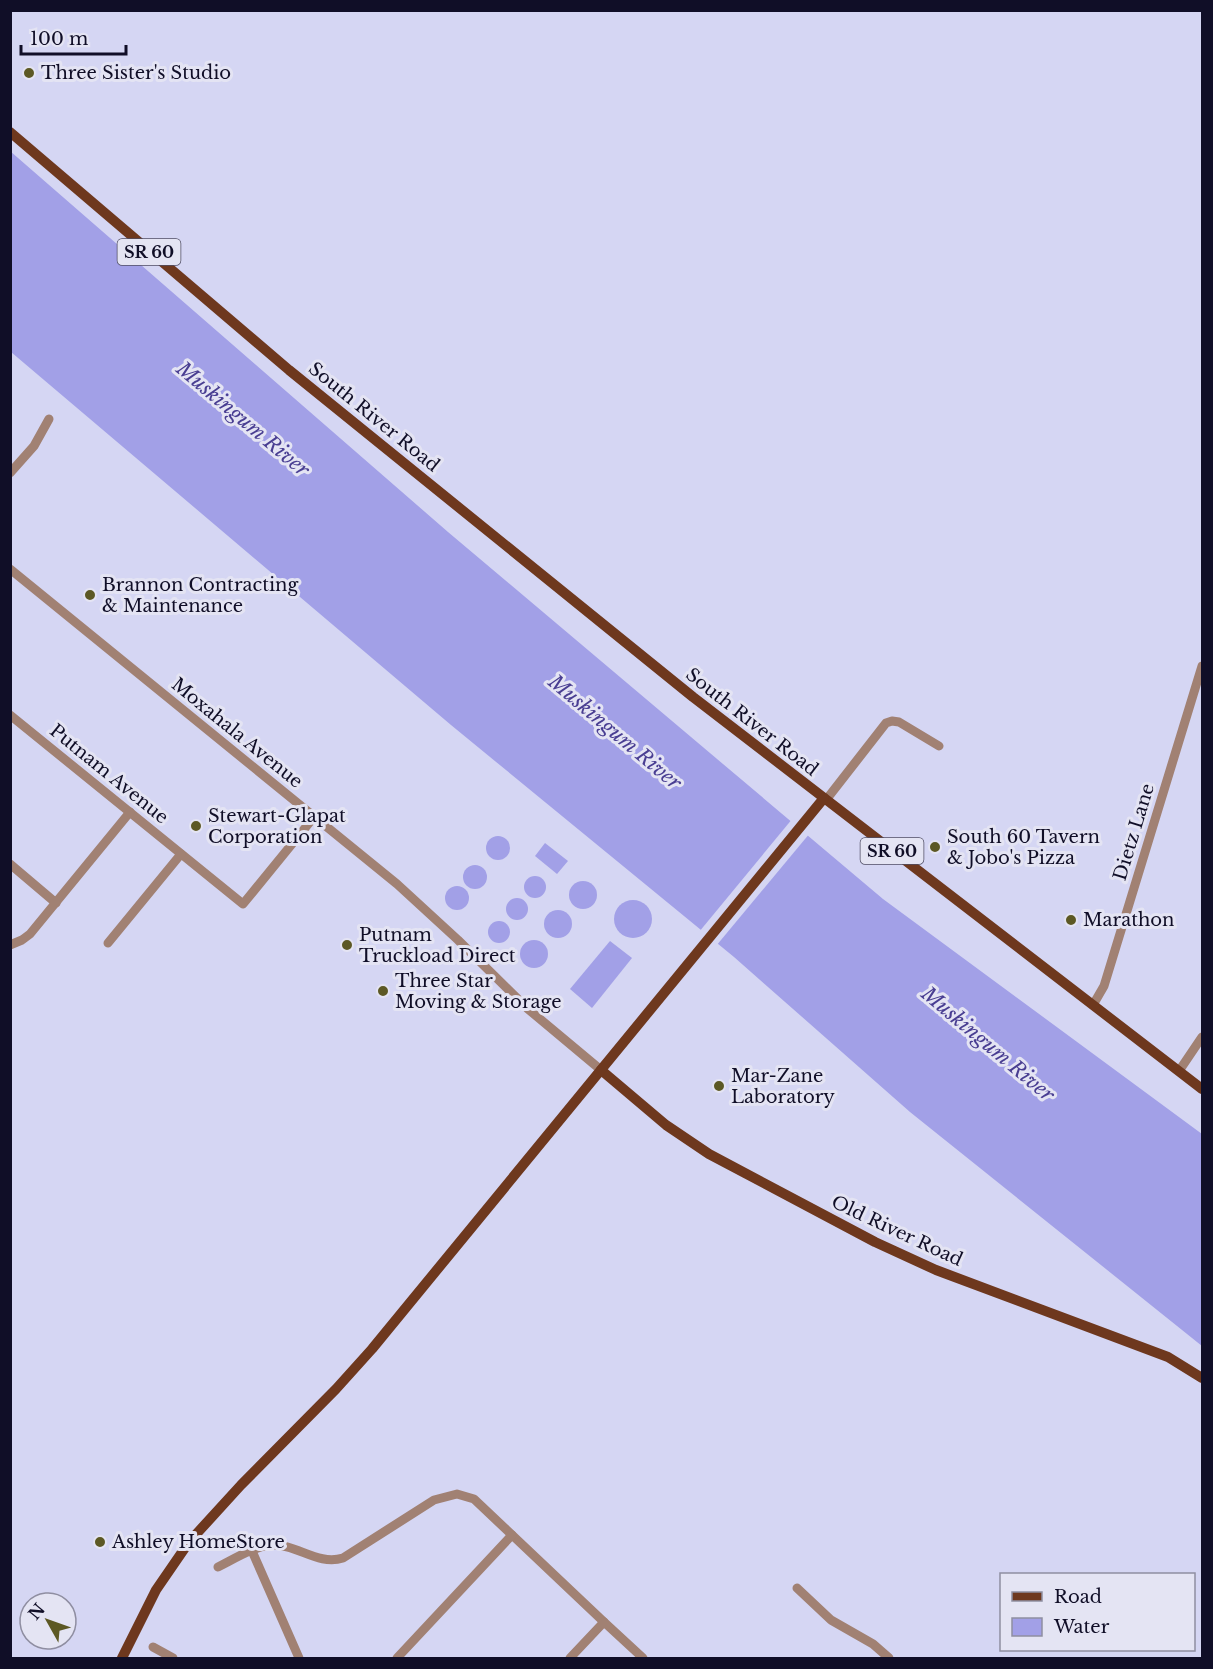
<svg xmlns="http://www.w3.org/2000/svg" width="1213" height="1669" viewBox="0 0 1213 1669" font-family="'Libre Baskerville',serif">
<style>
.water{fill:#a2a0e7}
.pier{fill:#d5d6f3}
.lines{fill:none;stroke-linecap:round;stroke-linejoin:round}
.minor{stroke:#a18173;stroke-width:9}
.major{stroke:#6e381e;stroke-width:10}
.poi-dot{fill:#5c5824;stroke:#e4e4f3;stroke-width:2}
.labels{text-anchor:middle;stroke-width:6;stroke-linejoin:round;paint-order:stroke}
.shield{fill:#e4e4f3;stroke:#504e64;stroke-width:1.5}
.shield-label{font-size:16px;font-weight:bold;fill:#100e27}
.poi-label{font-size:18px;fill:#100e27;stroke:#e4e4f3;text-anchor:start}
.street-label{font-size:18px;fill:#100e27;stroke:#e4e4f3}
.water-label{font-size:20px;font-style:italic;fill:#493e92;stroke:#e4e4f3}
</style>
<rect width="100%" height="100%" fill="#d5d6f3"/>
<g class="water">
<path d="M10,151L448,532L883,899L1202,1134V1346L910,1112L734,957L451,725L11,352Z"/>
<circle cx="498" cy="848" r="12"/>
<path d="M545,843L568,861L557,874L535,856Z"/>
<circle cx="475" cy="877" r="12"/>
<circle cx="535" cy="887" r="11"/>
<circle cx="583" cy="895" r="14"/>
<circle cx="457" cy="898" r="12"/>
<circle cx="517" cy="909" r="11"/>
<circle cx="633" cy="919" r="19"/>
<circle cx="558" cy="924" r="14"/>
<circle cx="499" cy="932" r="11"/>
<circle cx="534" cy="954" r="14"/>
<path d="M610,941L632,958L592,1008L570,989Z"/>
</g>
<path class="pier" d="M793,818L810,833L716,946L699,932Z"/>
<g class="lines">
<g class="minor">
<path d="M10,473L34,446L49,419"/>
<path d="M10,569L397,884L458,940L528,1009L601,1070"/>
<path d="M10,715L243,904L314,817"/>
<path d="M826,800L886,723L892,721L899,722L939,746"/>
<path d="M10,864L56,903"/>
<path d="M108,943L181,854"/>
<path d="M10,945L22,940L30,934L130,812"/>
<path d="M1093,1005L1104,986L1202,666"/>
<path d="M1179,1071L1202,1037"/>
<path d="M252,1551L299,1658"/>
<path d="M218,1567C234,1559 253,1547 270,1545C296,1543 317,1566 343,1558L434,1500L457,1494L474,1499L604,1622"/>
<path d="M797,1588L831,1620L873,1644L889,1658"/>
<path d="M153,1647L173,1658"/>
<path d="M397,1658L512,1535"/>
<path d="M570,1658L604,1622L643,1658"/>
</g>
<g class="major">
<path d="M10,132L289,370L693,697L1202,1089"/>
<path d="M601,1070L666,1125L709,1154L875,1242L936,1270L1168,1357L1202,1378"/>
<path d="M122,1658L156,1590L189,1542L241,1485L336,1389L372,1349L824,798"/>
</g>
</g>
<g class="poi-dot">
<circle cx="29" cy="73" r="6"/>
<circle cx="90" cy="595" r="6"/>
<circle cx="196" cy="826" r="6"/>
<circle cx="935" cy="847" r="6"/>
<circle cx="1071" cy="920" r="6"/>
<circle cx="347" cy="945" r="6"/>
<circle cx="383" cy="991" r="6"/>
<circle cx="719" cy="1086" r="6"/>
<circle cx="100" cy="1542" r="6"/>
</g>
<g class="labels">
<g class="shield">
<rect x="117.5" y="239" width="63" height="26" rx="4.5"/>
<rect x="860.5" y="838" width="63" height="26" rx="4.5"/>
</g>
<g class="shield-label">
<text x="149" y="258">SR 60</text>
<text x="892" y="857">SR 60</text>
</g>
<g class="poi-label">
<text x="41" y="79">Three Sister's Studio</text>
<text x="102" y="591">Brannon Contracting<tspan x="102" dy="21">&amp; Maintenance</tspan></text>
<text x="208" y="822">Stewart-Glapat<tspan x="208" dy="21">Corporation</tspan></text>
<text x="947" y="843">South 60 Tavern<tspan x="947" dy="21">&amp; Jobo's Pizza</tspan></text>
<text x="1083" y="926">Marathon</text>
<text x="359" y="941">Putnam<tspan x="359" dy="21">Truckload Direct</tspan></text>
<text x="395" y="987">Three Star<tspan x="395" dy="21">Moving &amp; Storage</tspan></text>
<text x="731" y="1082">Mar-Zane<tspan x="731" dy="21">Laboratory</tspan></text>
<text x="112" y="1548">Ashley HomeStore</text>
</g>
<g class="street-label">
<text transform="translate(374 417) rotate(39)" y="6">South River Road</text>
<text transform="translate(752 722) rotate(38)" y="6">South River Road</text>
<text transform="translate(237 733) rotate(39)" y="6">Moxahala Avenue</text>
<text transform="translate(109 774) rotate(39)" y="6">Putnam Avenue</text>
<text transform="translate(1134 832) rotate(-73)" y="6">Dietz Lane</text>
<text transform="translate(897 1231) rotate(25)" y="6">Old River Road</text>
</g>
<g class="water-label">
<text transform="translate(243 419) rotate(40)" y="7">Muskingum River</text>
<text transform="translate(615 732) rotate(40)" y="7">Muskingum River</text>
<text transform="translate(988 1044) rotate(40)" y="7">Muskingum River</text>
</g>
</g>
<rect width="1213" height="1669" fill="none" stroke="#100e27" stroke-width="24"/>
<rect x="1000" y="1573" width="195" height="78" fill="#e4e4f3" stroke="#8f8ea1" stroke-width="1.5"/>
<rect x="1012" y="1592" width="30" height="9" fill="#6e381e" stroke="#8f8ea1" stroke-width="1.5"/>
<text x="1054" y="1603" font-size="18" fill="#100e27">Road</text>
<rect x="1012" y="1618" width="30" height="18" fill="#a2a0e7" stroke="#8f8ea1" stroke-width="1.5"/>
<text x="1054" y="1633" font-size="18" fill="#100e27">Water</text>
<g transform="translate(48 1621) rotate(310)"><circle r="28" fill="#e4e4f3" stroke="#8f8ea1" stroke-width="1.5"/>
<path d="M0-4.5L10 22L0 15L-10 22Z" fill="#5c5824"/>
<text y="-9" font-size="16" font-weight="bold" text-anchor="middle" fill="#100e27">N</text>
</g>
<path d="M21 45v9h105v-9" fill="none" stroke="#100e27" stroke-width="3"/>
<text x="30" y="45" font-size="18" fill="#100e27" stroke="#e4e4f3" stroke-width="4.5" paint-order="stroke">100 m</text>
</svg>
